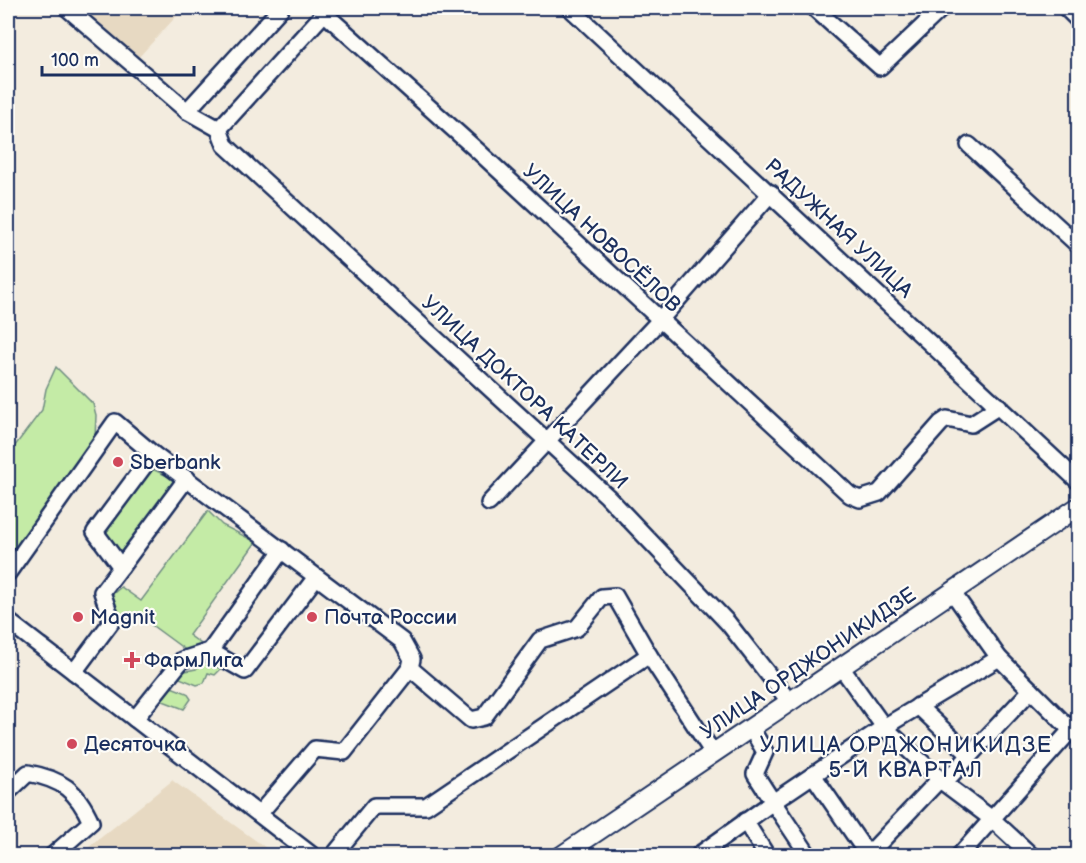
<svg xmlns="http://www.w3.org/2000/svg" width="1086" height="863" viewBox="0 0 1086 863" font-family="'Balsamiq Sans',sans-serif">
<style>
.built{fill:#e7d9c2}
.green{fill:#c4eba6;stroke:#708d82;stroke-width:1.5}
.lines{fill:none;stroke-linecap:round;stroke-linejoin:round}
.minor-casing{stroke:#1b2f5e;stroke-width:20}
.major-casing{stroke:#1b2f5e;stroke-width:22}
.minor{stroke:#fdfcf7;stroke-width:15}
.major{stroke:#fdfcf7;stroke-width:18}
.poi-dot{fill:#d1495b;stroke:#fdfcf7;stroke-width:2}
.labels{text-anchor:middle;stroke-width:4.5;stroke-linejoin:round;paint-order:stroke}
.street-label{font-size:21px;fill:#1b2f5e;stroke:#fdfcf7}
.poi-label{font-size:21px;fill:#1b2f5e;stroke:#fdfcf7;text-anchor:start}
.neighbourhood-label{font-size:22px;letter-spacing:1.5px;fill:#1b2f5e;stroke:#fdfcf7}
</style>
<rect width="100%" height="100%" fill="#f3ecdf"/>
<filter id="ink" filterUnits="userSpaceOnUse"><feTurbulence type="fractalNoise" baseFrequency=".0167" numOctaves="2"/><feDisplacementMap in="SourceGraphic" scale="12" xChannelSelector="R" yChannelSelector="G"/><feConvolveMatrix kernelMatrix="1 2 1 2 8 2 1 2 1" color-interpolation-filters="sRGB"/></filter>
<g filter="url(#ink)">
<g class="built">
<path d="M77,8H184L137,59Z"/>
<path d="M173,780V781L276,855H79Z"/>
</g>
<g class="green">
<path d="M56,367L93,404L96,415L95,439L82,461L13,551L8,549V455L42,410L46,389Z"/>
<path d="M150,468L176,480L117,557L102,529Z"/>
<path d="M208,511L222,525L256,542L189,635L208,649L187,651L135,613L130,619L111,608L108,598L121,587L141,601Z"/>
<path d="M204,660L221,669L215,675L208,673L204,683L197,685L177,677L180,672L196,669Z"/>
<path d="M166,685L187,693L191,699L184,709L155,698Z"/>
</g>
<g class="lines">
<defs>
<g id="minor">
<path d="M67,8L187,111L219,129"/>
<path d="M570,8L1078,481"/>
<path d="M814,8L880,67L942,8"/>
<path d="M1066,8L1078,20"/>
<path d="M324,13L479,152L850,495L860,499L879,493L941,423L947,419L971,424L999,406"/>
<path d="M187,111L281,8"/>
<path d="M219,129L225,145L607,496L728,623L789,701"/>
<path d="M219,129L329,8"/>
<path d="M969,145L1078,245"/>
<path d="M489,503L659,321L771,193"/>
<path d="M121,567L187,478"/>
<path d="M8,573L115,422L153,454L402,641L412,659L410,668L344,752L315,749L259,814"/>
<path d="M953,593L999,658L1071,730"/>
<path d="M8,621L313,856"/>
<path d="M210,651L282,550"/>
<path d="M841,667L884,727L999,658"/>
<path d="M410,668L471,720L484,717L540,640L577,628L602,597L615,596L649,655L713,753"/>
<path d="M74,672L112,621L102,592L121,567L95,532L153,454"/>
<path d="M918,706L970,755"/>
<path d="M135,719L182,660L210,651L245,671L316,577"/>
<path d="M751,728L765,752L755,774L773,802L884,727L944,783L992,819L1032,856"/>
<path d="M813,775L868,855"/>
<path d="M944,783L1031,690"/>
<path d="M8,792L28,773C61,779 77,790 91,822L52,856"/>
<path d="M745,821L767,856"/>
<path d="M700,854L773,802L809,856"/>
<path d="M333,856L374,806H426L649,655"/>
<path d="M867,856L940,779"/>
<path d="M959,856L1078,722"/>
</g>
<path id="major" d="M561,856L1078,507"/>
</defs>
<use href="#minor" class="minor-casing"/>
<use href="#major" class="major-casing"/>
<use href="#minor" class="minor"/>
<use href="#major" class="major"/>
</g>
</g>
<g class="poi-dot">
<circle cx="118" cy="462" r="6"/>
<circle cx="78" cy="617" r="6"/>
<circle cx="312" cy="617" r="6"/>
<path d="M129 651h6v6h6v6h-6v6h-6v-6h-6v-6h6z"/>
<circle cx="72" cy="744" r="6"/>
</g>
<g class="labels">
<g class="street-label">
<text transform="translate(839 228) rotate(43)" y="7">РАДУЖНАЯ УЛИЦА</text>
<text transform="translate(602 238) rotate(43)" y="7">УЛИЦА НОВОСЁЛОВ</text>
<text transform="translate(525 392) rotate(43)" y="7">УЛИЦА ДОКТОРА КАТЕРЛИ</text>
<text transform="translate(808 663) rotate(-34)" y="7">УЛИЦА ОРДЖОНИКИДЗЕ</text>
</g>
<g class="poi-label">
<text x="130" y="469">Sberbank</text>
<text x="90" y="624">Magnit</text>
<text x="324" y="624">Почта России</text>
<text x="144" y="667">ФармЛига</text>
<text x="84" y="751">Десяточка</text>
</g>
<g class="neighbourhood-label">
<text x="906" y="752">УЛИЦА ОРДЖОНИКИДЗЕ<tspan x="906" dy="25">5-Й КВАРТАЛ</tspan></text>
</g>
</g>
<rect width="1086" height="863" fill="none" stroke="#fdfcf7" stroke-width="30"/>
<rect x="15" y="15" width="1056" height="833" fill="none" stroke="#1b2f5e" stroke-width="2" filter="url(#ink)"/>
<path d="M42 66v9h152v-9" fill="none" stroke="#1b2f5e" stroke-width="3"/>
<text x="51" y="66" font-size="18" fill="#1b2f5e" stroke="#fdfcf7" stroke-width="4.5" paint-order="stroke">100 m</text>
</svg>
